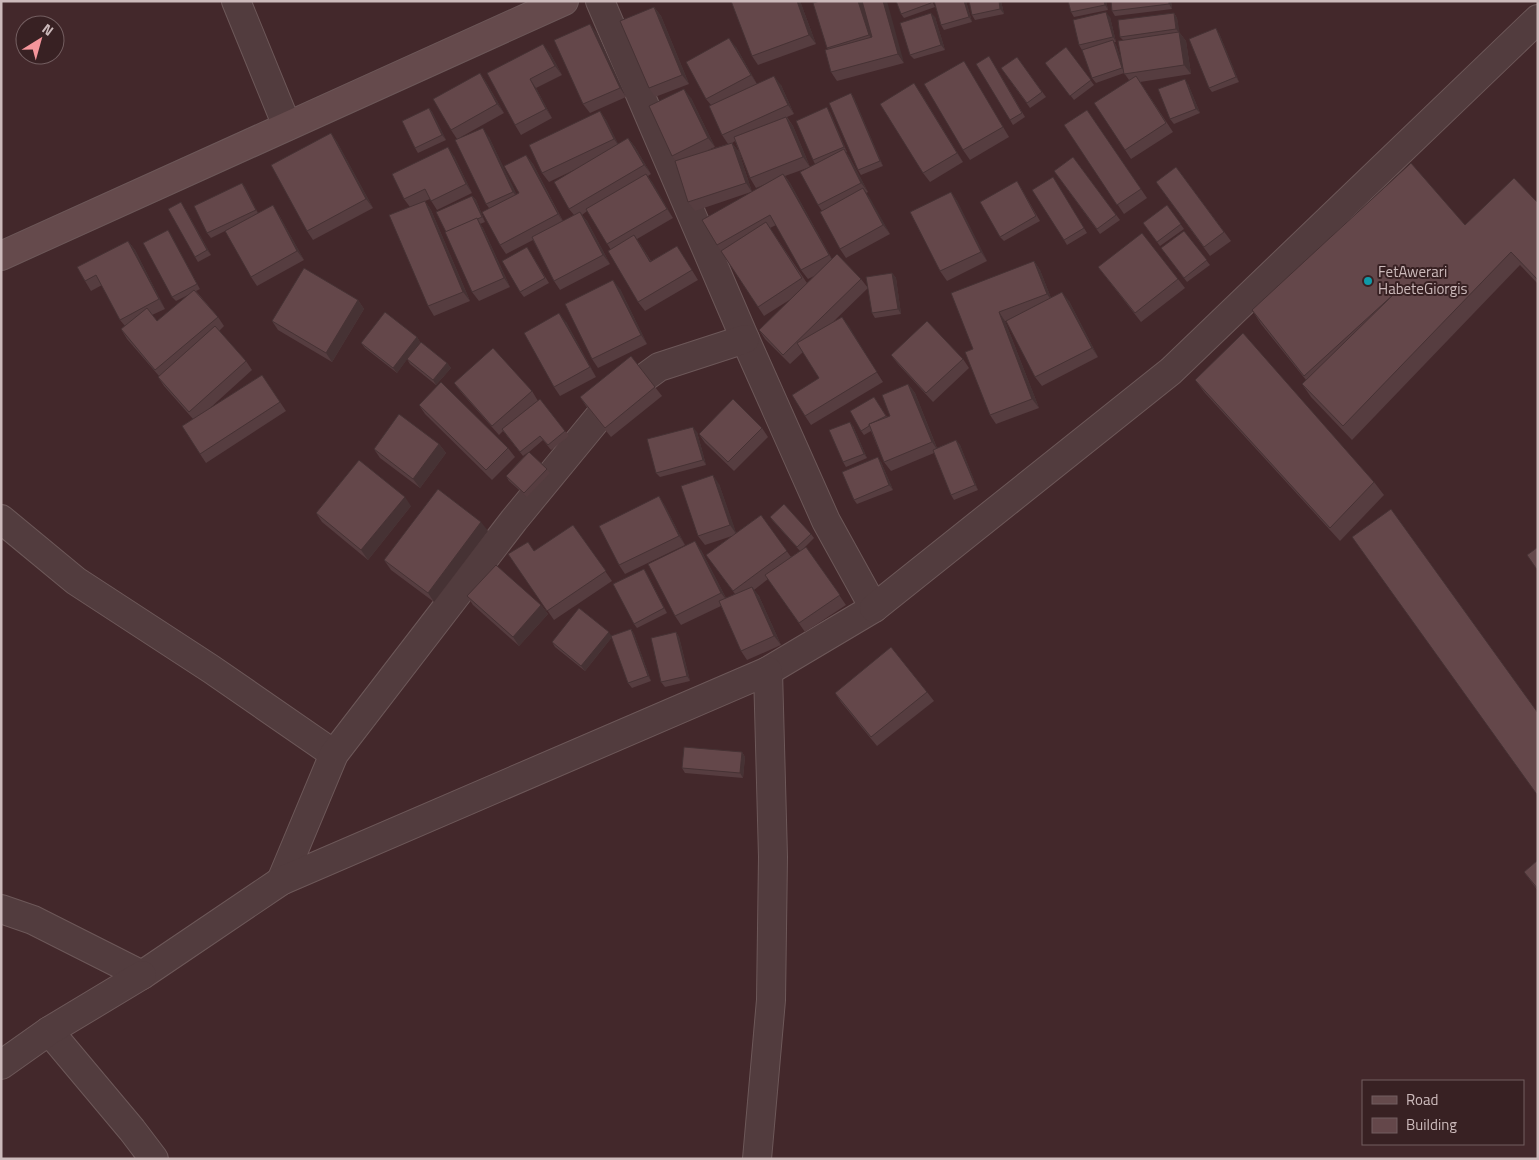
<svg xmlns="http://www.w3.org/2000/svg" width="1539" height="1160" viewBox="0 0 1539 1160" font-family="'Titillium Web',sans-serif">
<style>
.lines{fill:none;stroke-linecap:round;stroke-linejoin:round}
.street-casing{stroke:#6d5859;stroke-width:30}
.secondary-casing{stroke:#6d5859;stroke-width:30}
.street{stroke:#523c3e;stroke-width:28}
.secondary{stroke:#654a4c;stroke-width:28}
.wall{fill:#563d40;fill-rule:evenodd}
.shaded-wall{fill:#463234}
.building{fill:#64474a;stroke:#463234}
.culture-dot{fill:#0f9aa8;stroke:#382123;stroke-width:2}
.labels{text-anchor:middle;stroke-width:4;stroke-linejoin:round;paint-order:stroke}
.poi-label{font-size:15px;fill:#ccbabb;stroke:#382123;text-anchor:start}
</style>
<rect width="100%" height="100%" fill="#43282b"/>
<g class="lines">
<defs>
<g id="street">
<path d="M236,1L287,126"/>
<path d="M600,1L745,339L826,521L874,608L768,671"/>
<path d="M1,519L76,581L211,669L334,754"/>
<path d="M874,608L1171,371L1538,19"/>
<path d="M281,881L334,754L514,520L611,402L659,367L745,339"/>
<path d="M1,909L33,920L142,975L281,881L768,671L773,857L771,1000L757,1159"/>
<path d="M49,1031L132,1130L154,1159"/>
<path d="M1,1065L49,1031L142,975"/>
</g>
<path id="secondary" d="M1,256L564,1"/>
</defs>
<use href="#street" class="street-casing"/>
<use href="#secondary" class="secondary-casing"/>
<use href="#street" class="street"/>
<use href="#secondary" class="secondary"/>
</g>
<g class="wall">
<path d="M800,1L816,44L758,65L752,56Z"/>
<path d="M862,1L904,63L837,81L831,72L828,49L827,48Z"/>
<path d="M932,1L935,7L904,18L901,14Z"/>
<path d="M934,1H966L972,22L944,30L941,25Z"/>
<path d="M969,1H1001L1004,14L975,20L972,15Z"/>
<path d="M1068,1H1106L1108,10L1074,17L1071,12Z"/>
<path d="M1171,1L1172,9L1115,16L1112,11Z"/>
<path d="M654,7L661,16L689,84L655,97L649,88Z"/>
<path d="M1174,13L1177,18L1179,32L1186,41L1191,74L1140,82L1173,132L1131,159L1125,150L1129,80L1124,73L1096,83L1092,78L1087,49L1082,50L1079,45L1110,17L1116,42H1114L1116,45L1122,62L1123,40L1120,37Z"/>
<path d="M935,17L945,50L914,59L910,55Z"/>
<path d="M597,33L626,97L590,113L583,104Z"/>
<path d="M1219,33L1239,82L1212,92L1209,88Z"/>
<path d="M736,47L757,84L781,85L794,114L787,117L793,126L810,167L785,176L790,183L832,259L861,279L868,288L833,322L842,317L883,382L811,425L805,416L819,378L803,352L790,364L765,339L759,330L791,299L764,316L717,245L751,192L695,211L688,202L676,161L672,156L691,98L715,147L708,150L728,144L722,135L711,105L706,99ZM735,141L750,178L756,188L766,184L752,192L739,152L732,143ZM776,225L801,270L808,279L814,276L807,283L770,228Z"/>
<path d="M1066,47L1094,85L1074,100L1045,63Z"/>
<path d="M550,53L562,75L536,88L552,118L521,135L515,125L487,73Z"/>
<path d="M1017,57L1046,97L1030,108L1001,68Z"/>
<path d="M992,61L1025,117L1013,125L1010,120Z"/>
<path d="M970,71L1009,137L970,160L963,150Z"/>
<path d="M480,73L486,82L504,113L461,137H489L516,194L519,193L526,155L533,164L563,221L574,215L569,209L574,170L549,182L542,173L600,111L606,120L618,144L628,138L635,147L651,174L648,176L673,218L637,239L651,261L677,246L698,280L645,311L638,302L611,250L587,211L582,215L587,221L610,264L560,290L554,281L533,240L506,254L500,245L489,208L486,204L457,139L451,130Z"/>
<path d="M1188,84L1200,113L1174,124L1170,119Z"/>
<path d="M920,92L963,162L930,182L923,173Z"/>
<path d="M851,93L854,98L883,166L861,175L858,170Z"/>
<path d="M429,108L432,112L446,140L418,153L415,148Z"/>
<path d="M1087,110L1147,198L1124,214L1064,125Z"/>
<path d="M830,112L847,152H846L850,158L868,192L866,193L890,234L846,258L840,249L822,211L818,205L815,164L813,160Z"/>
<path d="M331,133L337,142L373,208L313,240L307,231Z"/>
<path d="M454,156L472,193L437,210L430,199L425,201L431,210L470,301L434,316L428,306L410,207L404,199Z"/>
<path d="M1073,157L1120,220L1100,234L1054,171Z"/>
<path d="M1176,167L1231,241L1210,256L1156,182Z"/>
<path d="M1053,177L1087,233L1067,245L1064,240Z"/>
<path d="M1017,181L1040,221L1004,241L1000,237Z"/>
<path d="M242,183L245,187L258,213L279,215L304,260L257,286L251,277L229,229L211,238L207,233Z"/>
<path d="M951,192L957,201L987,261L947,281L940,271Z"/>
<path d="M472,196L476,200L485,222L480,224L483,228L510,287L479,301L472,292Z"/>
<path d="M1538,203V284L1520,265L1352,440L1311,397L1302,384L1306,380L1261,324L1252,310L1465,225Z"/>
<path d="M1167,205L1184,229L1160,246L1143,223Z"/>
<path d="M184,207L211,255L198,262L195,257Z"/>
<path d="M168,230L200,289L196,291L218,317L224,326L219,331L246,361L252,370L209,409L262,375L286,411L206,463L200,454L193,419L164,386L158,377L159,376L127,339L121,329L125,326L120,320L102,285L91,291L85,281L128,241L135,250L165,309L152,315L157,321L188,295L176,301L172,297Z"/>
<path d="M1184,231L1210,265L1187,282L1161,248Z"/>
<path d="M527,247L549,283L524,297L520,292Z"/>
<path d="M1034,261L1040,270L1051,298L1069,301L1098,357L1042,386L1035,377L1006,321H1005L1039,408L996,424L990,415L973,349Z"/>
<path d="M1098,267L1178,279L1185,288L1141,322Z"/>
<path d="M892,273L896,278L901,314L875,318L872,313Z"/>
<path d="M620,289L647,344L598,368L592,359Z"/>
<path d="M358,300L364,309L332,362L278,330L272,321Z"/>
<path d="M566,322L596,377L560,396L554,387Z"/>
<path d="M417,337L420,342L411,354L447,363L451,368L436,385L410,364L407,359L397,373L365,348L361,343Z"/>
<path d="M891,355L963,359L969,368L933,402L898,364Z"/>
<path d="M1195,380L1374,482L1384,495L1340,541L1205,393Z"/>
<path d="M454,383L532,391L538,401L532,406L565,431L569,436L551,450L543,440L529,452L547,469L550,473L527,497L509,481L506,476L528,452L523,456L503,431L499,435L461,392Z"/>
<path d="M908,384L915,393L937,448L956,440L960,445L978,490L954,500L951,495L934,453L891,471L884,462L871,431L864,435L861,431L874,397L887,417L890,416Z"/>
<path d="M655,387L662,396L611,437L586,406L580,397Z"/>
<path d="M419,405L508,448L515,457L492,480L425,414Z"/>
<path d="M853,426L867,458L846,467L843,462Z"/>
<path d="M762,428L768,437L734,471L705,443L699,434Z"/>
<path d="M697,432L706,465L660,477L656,473Z"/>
<path d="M439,444L446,453L420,488L380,458L374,449Z"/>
<path d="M881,462L893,490L857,504L854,500Z"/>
<path d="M719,484L736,533L761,515L791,557L800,551L773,521L770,517L811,534L814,538L803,549L806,547L846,605L805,632L768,579L754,590L759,596L781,645L747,660L741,651L721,606L681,625L675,616L701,550L726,598L735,594L706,555L732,536L705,545L698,536Z"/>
<path d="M659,496L665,506L685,545L625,574L619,565Z"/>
<path d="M411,506L368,560L322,522L316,513Z"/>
<path d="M573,525L612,581L554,620L508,554L528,542L534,551Z"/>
<path d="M488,531L434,602L391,570L384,560Z"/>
<path d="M644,569L647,574L667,613L637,628L634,624Z"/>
<path d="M467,596L541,605L548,614L519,646L473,605Z"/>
<path d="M631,629L634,634L651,681L632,688L628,683L612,637L585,671L555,647L552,642L612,636Z"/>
<path d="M676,632L679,637L690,681L665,687L661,682Z"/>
<path d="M927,692L934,701L877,746L841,702L835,693Z"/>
<path d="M742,752L745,757L743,778L685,773L682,768Z"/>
<path d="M1538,860V891L1524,872Z"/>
</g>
<g class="shaded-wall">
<path d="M797,1H800L816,44L809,35Z"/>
<path d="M858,1H862L875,44L869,35Z"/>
<path d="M883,1H887L904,63L898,54Z"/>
<path d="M964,1H966L972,22L969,17Z"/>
<path d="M999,1H1001L1004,14L1000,9Z"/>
<path d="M1104,1H1106L1108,10L1105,5Z"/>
<path d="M1169,1H1171L1172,9L1169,4Z"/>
<path d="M654,7L661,16L689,84L682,75Z"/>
<path d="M1106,12L1110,17L1116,42L1113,37Z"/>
<path d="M931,13L935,17L945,50L941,45Z"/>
<path d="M1174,13L1177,18L1180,34L1176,29Z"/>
<path d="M590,24L597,33L626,97L620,88Z"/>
<path d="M1216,28L1219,33L1239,82L1236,77Z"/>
<path d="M1179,32L1186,41L1191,74L1184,65Z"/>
<path d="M729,38L736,47L757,84L751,75Z"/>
<path d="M1113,40L1116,45L1126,73L1122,68Z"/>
<path d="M543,44L550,53L562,75L555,66Z"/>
<path d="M480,73L486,82L504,113L497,104Z"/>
<path d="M774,76L781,85L794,114L788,105Z"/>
<path d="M530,79L536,88L552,118L546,109Z"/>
<path d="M1185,79L1188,84L1200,113L1196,109Z"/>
<path d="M914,83L920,92L963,162L957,153Z"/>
<path d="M684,89L691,98L715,147L708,138Z"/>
<path d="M851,93L854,98L883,166L880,161Z"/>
<path d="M827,107L830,112L847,152L844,147Z"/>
<path d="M429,108L432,112L446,140L442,135Z"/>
<path d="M600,111L606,120L620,148L614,139Z"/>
<path d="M786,117L793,126L810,167L803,157Z"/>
<path d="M483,128L489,137L520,201L513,192Z"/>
<path d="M331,133L337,142L373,208L366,199Z"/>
<path d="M628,138L635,147L651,174L644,165Z"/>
<path d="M732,143L739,152L752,192L746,183Z"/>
<path d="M448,147L454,156L472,193L466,184Z"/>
<path d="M844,149L850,158L868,192L861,183Z"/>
<path d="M526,155L533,164L564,224L558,214Z"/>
<path d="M646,174L653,183L673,218L667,209Z"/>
<path d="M783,174L790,183L835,265L829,255Z"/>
<path d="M242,183L245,187L259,215L256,210Z"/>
<path d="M863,188L870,198L890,234L883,225Z"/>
<path d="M951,192L957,201L987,261L981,252Z"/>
<path d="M472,196L476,200L485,222L482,217Z"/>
<path d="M425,201L431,210L470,301L463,292Z"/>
<path d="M181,202L184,207L211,255L207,250Z"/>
<path d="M273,205L279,215L304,260L297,251Z"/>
<path d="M580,212L587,221L610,264L603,255Z"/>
<path d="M477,218L483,228L510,287L504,278Z"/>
<path d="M168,230L171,234L200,289L197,284Z"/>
<path d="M634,235L641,245L656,271L650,262Z"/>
<path d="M128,241L135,250L165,309L159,299Z"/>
<path d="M1034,261L1040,270L1053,303L1047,294Z"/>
<path d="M892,273L896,278L901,314L898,309Z"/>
<path d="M613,280L620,289L647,344L641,335Z"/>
<path d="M1062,292L1069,301L1098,357L1092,348Z"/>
<path d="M358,300L364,309L332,362L326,353Z"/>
<path d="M999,312L1005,321L1039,408L1032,399Z"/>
<path d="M559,313L566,322L596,377L590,367Z"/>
<path d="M842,317L849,326L883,382L877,372Z"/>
<path d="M417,337L420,342L397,373L393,368Z"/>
<path d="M447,363L451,368L436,385L433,380Z"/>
<path d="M908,384L915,393L938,451L932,442Z"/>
<path d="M850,422L853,426L867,458L864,454Z"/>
<path d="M693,427L697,432L706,465L703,460Z"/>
<path d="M956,440L960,445L978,490L975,485Z"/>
<path d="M439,444L446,453L420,488L413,479Z"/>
<path d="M878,457L881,462L893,490L889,485Z"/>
<path d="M713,475L719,484L737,535L730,525Z"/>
<path d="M659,496L665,506L685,545L679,536Z"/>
<path d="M405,497L411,506L368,560L361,550Z"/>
<path d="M481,522L488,531L434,602L428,593Z"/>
<path d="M695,541L701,550L728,602L721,593Z"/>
<path d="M644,569L647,574L667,613L664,608Z"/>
<path d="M752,587L759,596L781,645L774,636Z"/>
<path d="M541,605L548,614L519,646L513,637Z"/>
<path d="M631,629L634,634L651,681L648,676Z"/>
<path d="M609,632L612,637L585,671L581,666Z"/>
<path d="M676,632L679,637L690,681L687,676Z"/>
<path d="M742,752L745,757L743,778L740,773Z"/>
</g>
<g class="building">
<path d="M731,1H797L809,35L752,56Z"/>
<path d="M820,1H858L869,35L827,48L813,3Z"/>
<path d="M862,1H883L898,54L831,72L825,50L872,37Z"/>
<path d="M896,1H931V3L901,14Z"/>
<path d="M934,1H964L969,17L941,25Z"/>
<path d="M969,1H999L1000,9L972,15Z"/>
<path d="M1068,1H1104L1105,5L1071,12Z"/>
<path d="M1111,1H1169V4L1112,11Z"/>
<path d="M654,7L682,75L649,88L620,21Z"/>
<path d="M1106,12L1113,37L1079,45L1073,20Z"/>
<path d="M931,13L941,45L910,55L900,23Z"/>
<path d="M1174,13L1176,29L1120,37L1118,20Z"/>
<path d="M590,24L620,88L583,104L554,40Z"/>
<path d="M1216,28L1236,77L1209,88L1189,39Z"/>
<path d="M1179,32L1184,65L1124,74L1118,41Z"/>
<path d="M729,38L751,75L706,99L686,62Z"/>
<path d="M1113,40L1122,68L1092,78L1082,50Z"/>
<path d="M543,44L555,66L530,79L546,109L515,125L487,73Z"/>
<path d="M1066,47L1091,80L1070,96L1045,63Z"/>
<path d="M989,56L1022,113L1010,120L976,64Z"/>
<path d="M1017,57L1042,92L1027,103L1001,68Z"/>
<path d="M964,61L1003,127L963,150L924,84Z"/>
<path d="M480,73L497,104L451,130L433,99Z"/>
<path d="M774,76L788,105L722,135L709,106Z"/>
<path d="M1136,76L1166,123L1125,150L1094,103Z"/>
<path d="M1185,79L1196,109L1170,119L1158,89Z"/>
<path d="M914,83L957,153L923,173L880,104Z"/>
<path d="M684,89L708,138L672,156L649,106Z"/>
<path d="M851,93L880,161L858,170L829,103Z"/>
<path d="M827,107L844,147L813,160L796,121Z"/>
<path d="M429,108L442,135L415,148L402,121Z"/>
<path d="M1087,110L1141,189L1117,205L1064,125Z"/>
<path d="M600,111L614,139L542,173L529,145Z"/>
<path d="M786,117L803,157L750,178L734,137Z"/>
<path d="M483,128L513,192L486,204L455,140Z"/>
<path d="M331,133L366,199L307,231L271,165Z"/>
<path d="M628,138L644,165L569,209L554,182Z"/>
<path d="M732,143L746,183L688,202L675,161Z"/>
<path d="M448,147L466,184L431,201L425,189L404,199L392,174Z"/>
<path d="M844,149L861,183L818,205L800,172Z"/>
<path d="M526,155L558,214L500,245L482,212L519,193L504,166Z"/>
<path d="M1073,157L1116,215L1097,229L1054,171Z"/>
<path d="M1411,163L1465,225L1514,178L1538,203V280L1511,252L1343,426L1302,384L1395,293L1304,376L1252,310Z"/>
<path d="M1176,167L1224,232L1204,247L1156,182Z"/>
<path d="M646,174L667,209L607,244L586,209Z"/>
<path d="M783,174L829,255L801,270L770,215L717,245L702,220Z"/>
<path d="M1053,177L1084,228L1064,240L1032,190Z"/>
<path d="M1017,181L1036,216L1000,237L980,202Z"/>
<path d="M242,183L256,210L207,233L194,206Z"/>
<path d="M863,188L883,225L840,249L820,212Z"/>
<path d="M951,192L981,252L940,271L910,212Z"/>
<path d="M472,196L482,217L446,232L436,212Z"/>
<path d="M425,201L463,292L428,306L389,215Z"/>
<path d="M181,202L207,250L195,257L168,209Z"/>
<path d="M273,205L297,251L251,277L225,231Z"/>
<path d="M1167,205L1181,224L1157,242L1143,223Z"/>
<path d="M580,212L603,255L554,281L532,237Z"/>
<path d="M477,218L504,278L472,292L445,232Z"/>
<path d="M766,222L802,278L758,307L721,251Z"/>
<path d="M168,230L197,284L172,297L143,243Z"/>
<path d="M1184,231L1207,260L1184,278L1161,248Z"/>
<path d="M1142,233L1178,279L1135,313L1098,267Z"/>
<path d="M634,235L650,262L677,246L692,270L638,302L608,251Z"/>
<path d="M128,241L159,299L120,320L96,275L85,281L77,267Z"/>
<path d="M527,247L545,278L520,292L502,261Z"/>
<path d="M837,254L861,279L783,355L759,330Z"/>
<path d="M1034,261L1047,294L999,312L1032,399L990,415L965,352L973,349L951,293Z"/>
<path d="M304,268L358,300L326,353L272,321Z"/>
<path d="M892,273L898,309L872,313L866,277Z"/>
<path d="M613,280L641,335L592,359L565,304Z"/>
<path d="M194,290L218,317L155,370L121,329L147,308L157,321Z"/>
<path d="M1062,292L1092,348L1035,377L1006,321Z"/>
<path d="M385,312L417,337L393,368L361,343Z"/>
<path d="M559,313L590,367L554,387L524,333Z"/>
<path d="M842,317L877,372L805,416L792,395L819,378L797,343Z"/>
<path d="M927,321L963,359L926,393L891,355Z"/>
<path d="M215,326L246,361L189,412L158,377Z"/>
<path d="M1243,333L1374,482L1330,528L1195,380Z"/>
<path d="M421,342L447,363L433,380L407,359Z"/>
<path d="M493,348L532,391L492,426L454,383Z"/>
<path d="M631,356L655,387L605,428L580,397Z"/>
<path d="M262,375L280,402L200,454L182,426Z"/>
<path d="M441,382L508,448L486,470L419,405Z"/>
<path d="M908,384L932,442L884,462L869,424L890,416L882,395Z"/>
<path d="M874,397L886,416L876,421L869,424V426L861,431L850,411Z"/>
<path d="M540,399L565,431L548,445L540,436L520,452L502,429Z"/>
<path d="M733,399L762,428L728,462L699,434Z"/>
<path d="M399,414L439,444L413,479L374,449Z"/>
<path d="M850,422L864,454L843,462L829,430Z"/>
<path d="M693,427L703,460L656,473L647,439Z"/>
<path d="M956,440L975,485L951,495L933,450Z"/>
<path d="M529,452L547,469L524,493L506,476Z"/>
<path d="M878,457L889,485L854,500L842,472Z"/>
<path d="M359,460L405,497L361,550L316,513Z"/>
<path d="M713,475L730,525L698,536L681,486Z"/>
<path d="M438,489L481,522L428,593L384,560Z"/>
<path d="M659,496L679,536L619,565L599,526Z"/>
<path d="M784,504L811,534L797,547L770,517Z"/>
<path d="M1391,509L1538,713V796L1352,537Z"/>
<path d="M761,515L787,551L733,591L706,555Z"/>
<path d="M573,525L606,571L547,611L508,554L528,542L534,551Z"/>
<path d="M695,541L721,593L675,616L648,564Z"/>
<path d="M806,547L840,595L799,623L765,575Z"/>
<path d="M1538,547V571L1527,555Z"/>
<path d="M496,565L541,605L513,637L467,596Z"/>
<path d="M644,569L664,608L634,624L613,584Z"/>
<path d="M752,587L774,636L741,651L719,601Z"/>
<path d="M579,608L609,632L581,666L552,642Z"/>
<path d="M631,629L648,676L628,683L611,636Z"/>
<path d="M676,632L687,676L661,682L651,638Z"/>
<path d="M891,647L927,692L871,737L835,693Z"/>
<path d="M684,747L742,752L740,773L682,768Z"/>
<path d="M1538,860V889L1524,872Z"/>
</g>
<circle class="culture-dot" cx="1368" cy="281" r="5"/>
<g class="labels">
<g class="poi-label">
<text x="1378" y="277">FetAwerari<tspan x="1378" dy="17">HabeteGiorgis</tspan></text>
</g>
</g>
<rect width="1539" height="1160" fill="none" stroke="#ccbabb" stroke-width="5"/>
<rect x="1362" y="1080" width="162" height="65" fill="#382123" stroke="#735e60"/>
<rect x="1372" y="1096" width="25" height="8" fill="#654a4c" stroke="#735e60"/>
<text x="1406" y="1105" font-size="15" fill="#ccbabb">Road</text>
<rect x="1372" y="1118" width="25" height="15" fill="#64474a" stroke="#735e60"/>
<text x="1406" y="1130" font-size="15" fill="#ccbabb">Building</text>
<g transform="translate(40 40) rotate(37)"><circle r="24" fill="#382123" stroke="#735e60"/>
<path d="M0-4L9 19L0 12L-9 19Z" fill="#f5959b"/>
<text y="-8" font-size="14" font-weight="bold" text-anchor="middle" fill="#ccbabb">N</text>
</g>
</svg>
